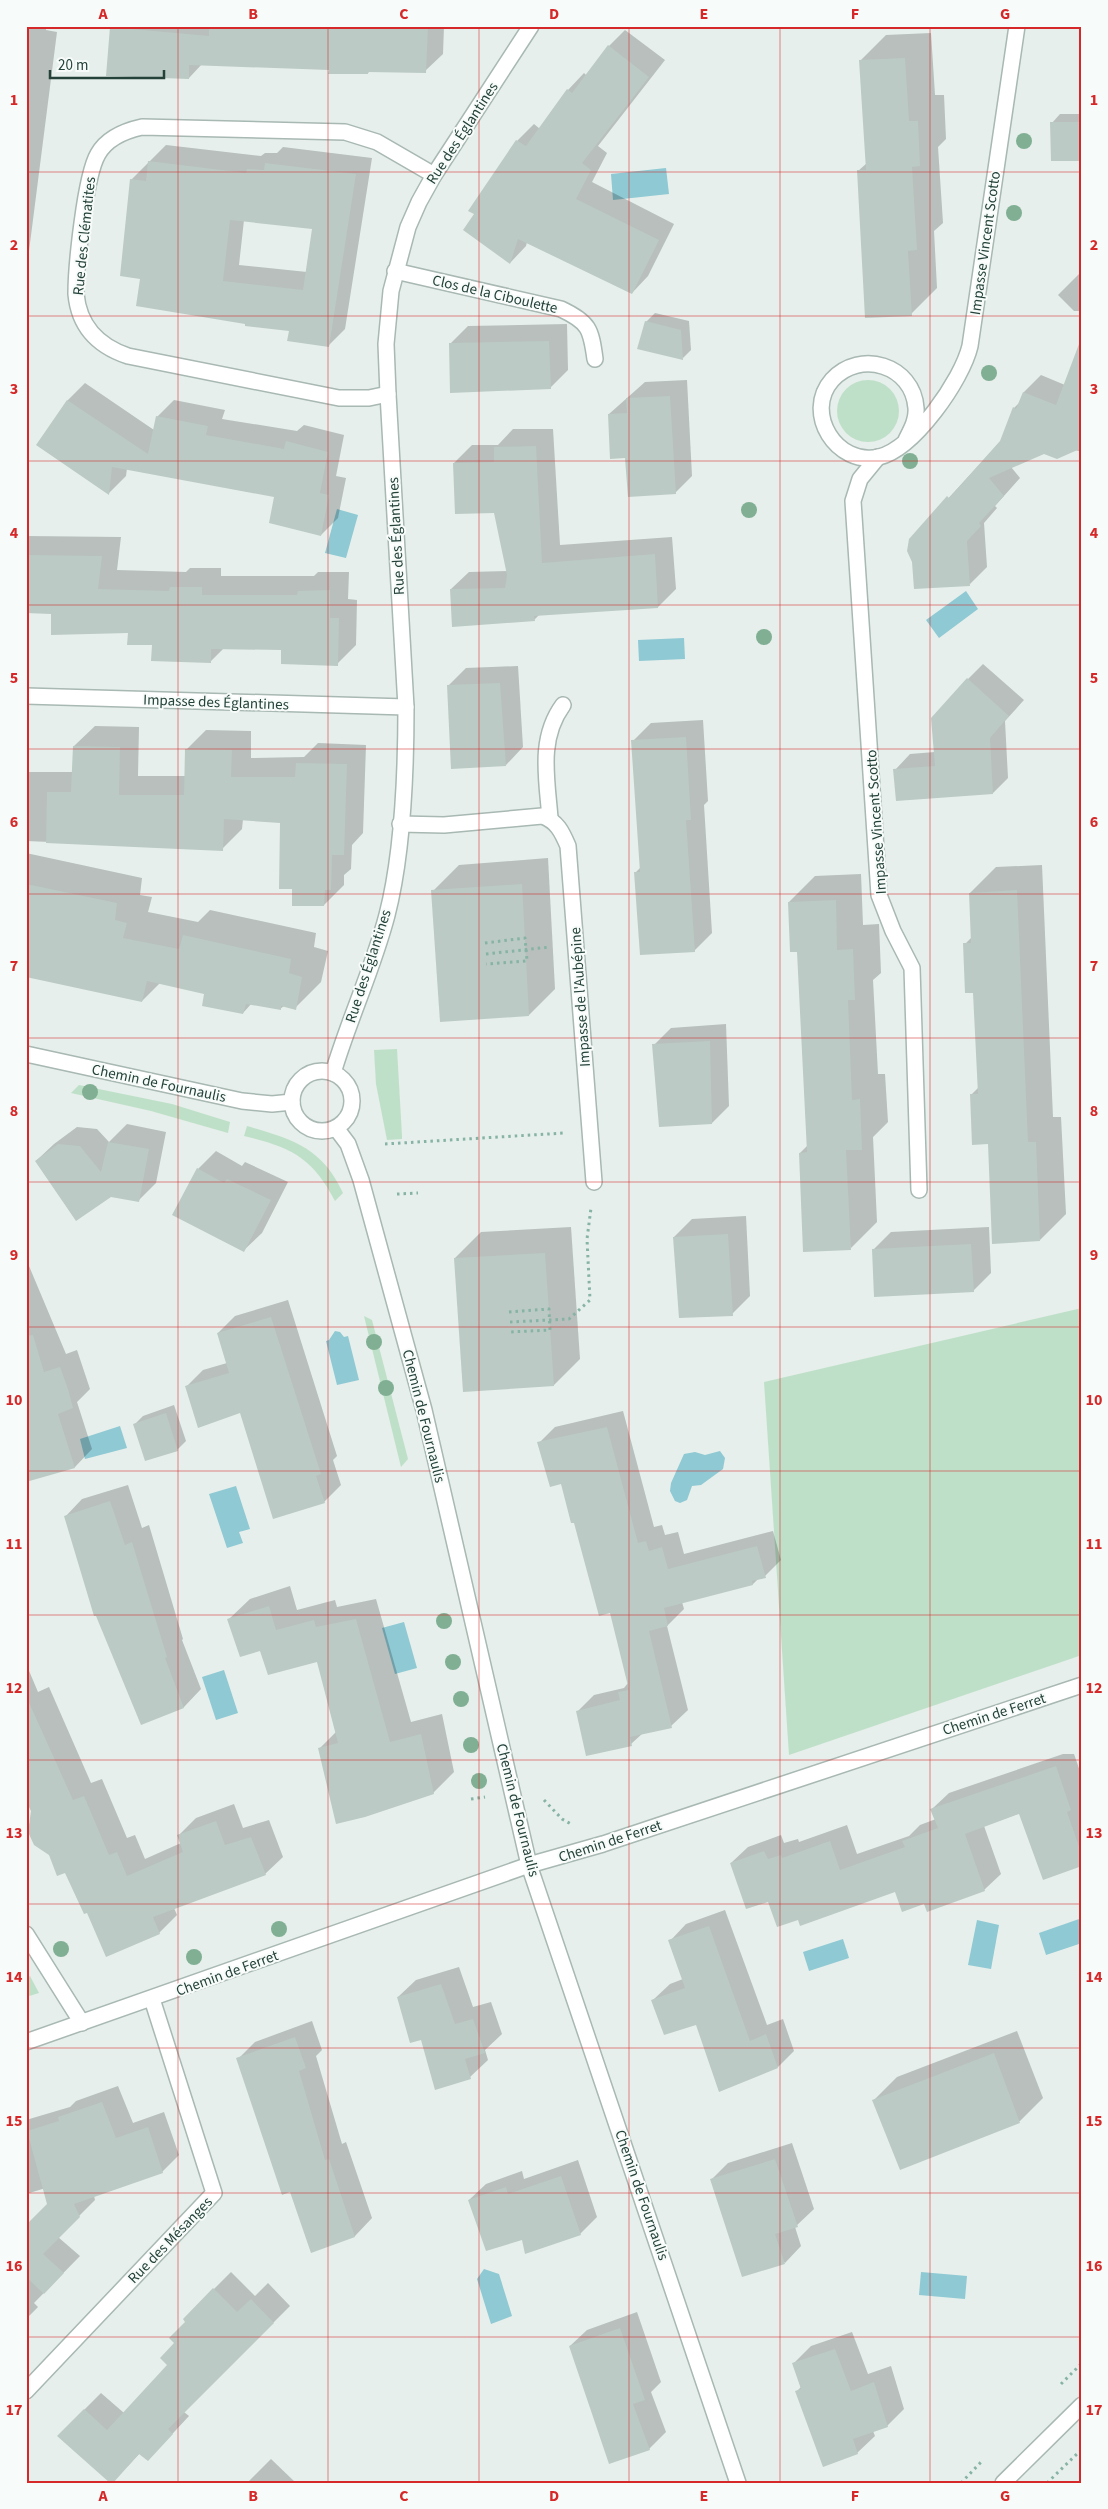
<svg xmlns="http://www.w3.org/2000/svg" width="1108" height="2509" viewBox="0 0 1108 2509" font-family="'Source Sans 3',sans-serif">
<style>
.green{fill:#bfe0c8}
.water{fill:#8ec9d4}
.shadow{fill:#0003;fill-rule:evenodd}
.building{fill:#bbcac4;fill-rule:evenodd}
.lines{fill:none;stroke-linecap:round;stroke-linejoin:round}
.minor-casing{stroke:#a8b8b2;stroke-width:18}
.path{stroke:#86b3a5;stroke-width:3;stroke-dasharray:2.5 4;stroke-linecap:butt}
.minor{stroke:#fff;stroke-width:15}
.tree{fill:#80af93}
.grid{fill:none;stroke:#d62828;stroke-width:1;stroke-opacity:0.55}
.labels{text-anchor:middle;stroke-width:4;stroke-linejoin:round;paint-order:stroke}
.street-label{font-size:15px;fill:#24423a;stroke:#f7fbf9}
.neatline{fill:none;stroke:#d62828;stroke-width:2}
.grid-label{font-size:16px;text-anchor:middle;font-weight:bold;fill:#d62828}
</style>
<rect width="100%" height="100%" fill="#e6efeb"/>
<g class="green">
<circle cx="868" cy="411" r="31"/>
<path d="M397,1049L402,1136V1139L387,1140L376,1084L374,1050Z"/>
<path d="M79,1085L172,1104L230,1122L228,1133L151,1111L71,1093Z"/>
<path d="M247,1126C291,1139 322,1147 343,1193L335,1201C313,1158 291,1147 244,1136Z"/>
<path d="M1082,1308V1655L789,1755L764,1382Z"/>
<path d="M364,1316L372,1320L408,1459L401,1467Z"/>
<path d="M30,1976L39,1993L26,1997V1978Z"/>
</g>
<g class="water">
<path d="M666,168L669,194L613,200L611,174Z"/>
<path d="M337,509L358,515L346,558L325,553Z"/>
<path d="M966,591L978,609L939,638L926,620Z"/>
<path d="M684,638L685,659L639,661L638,640Z"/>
<path d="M335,1331L340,1332L344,1337L348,1336L359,1380L337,1385L326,1341L329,1340Z"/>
<path d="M120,1426L127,1448L85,1459L80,1439Z"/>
<path d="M720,1451L725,1458L723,1469L701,1485L692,1486L687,1500L680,1503L675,1501L670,1491L671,1483L684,1454L695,1452L705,1455Z"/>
<path d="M236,1486L250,1529L239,1532L243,1543L227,1548L209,1494Z"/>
<path d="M404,1622L417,1668L395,1674L382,1628Z"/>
<path d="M224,1670L238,1713L216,1720L202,1677Z"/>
<path d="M1082,1918V1943L1046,1955L1039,1933Z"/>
<path d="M977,1920L999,1925L991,1969L968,1965Z"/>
<path d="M843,1939L849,1958L809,1971L803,1952Z"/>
<path d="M484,2269L499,2274L512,2316L491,2324L477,2279Z"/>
<path d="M921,2272L967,2276L965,2299L919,2295Z"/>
</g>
<g class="shadow">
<path d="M26,26H46V30L57,32L29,251L26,253Z"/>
<path d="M112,26H444L443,54L425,71L371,70L368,73L330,69L202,64L189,78Z"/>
<path d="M625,30L665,60L598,146L607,153L592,182L674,224L648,276L632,293L527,242L526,246L510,263L476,213L470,211L517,141L534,124L540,129L568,90L584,73L586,75L609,46Z"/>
<path d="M931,33L935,95H944L946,139L938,147L943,223L934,231L937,288L911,314L858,171L867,163L860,61L886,35Z"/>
<path d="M1060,114H1082V160L1052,123Z"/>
<path d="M166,145L261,156L265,153H277L283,147L372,158L345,329L329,345L290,330L246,323L142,277L131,180ZM244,220L314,228L307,272L239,265Z"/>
<path d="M1082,271V311H1074L1058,295Z"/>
<path d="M655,313L689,321L691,350L683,358L646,322Z"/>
<path d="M567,324L568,370L550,388L450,344L468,326Z"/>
<path d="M1082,365V452L1075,450L1044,453L1011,467L1020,478L995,506L997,508L984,523L987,567L970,584L910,540L1001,441L1014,408L1020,402L1024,392L1041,375L1065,385Z"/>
<path d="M687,380L692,476L675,493L627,457L609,414L645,382Z"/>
<path d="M85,383L154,430L157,417L174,400L225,410L222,419L297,431L304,425L344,435L336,476L346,478L338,518L321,535L276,496L127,468L126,476L109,493L38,445L68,400Z"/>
<path d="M513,429H553L560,545L672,537L676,589L658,607L540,614L534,620L451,589L469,572L508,571L495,512L454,463L472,445H498Z"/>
<path d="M26,536L121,537L117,570L186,572L190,568H221V576H314L318,572H349L348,599L357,600L356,645L337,664L283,649L224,648L211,661L153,644L129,631L52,613L26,612Z"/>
<path d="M983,664L1024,700L1005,721L1008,778L993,793L895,770L910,754L935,752L968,679Z"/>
<path d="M518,666L523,747L506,765L448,686L466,668Z"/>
<path d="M703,720L708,801L704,805L712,933L694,951L635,873L641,867L633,741L651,723Z"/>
<path d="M95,726L139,727L138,776H186V750L206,730L251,731V758L304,757L318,743L366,745L363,833L352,845L351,869L344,875V885L324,905L282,822L243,819L242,829L222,849L26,841V772H73L74,746Z"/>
<path d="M26,853L142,878L140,895L152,897L148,912L198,922L210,910L316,933L314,947L328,951L321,982L295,1008L284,1006L280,1009L252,1003L243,1013L206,993L160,983L142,1001L26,975Z"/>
<path d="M548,858L555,989L529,1015L433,891L459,865Z"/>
<path d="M1042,865L1053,1117H1061L1066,1214L1040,1240L989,1143L971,1095L979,1087L974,992L965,944L972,937L970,893L996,867Z"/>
<path d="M861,874L863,925L879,924L881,973L873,980L878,1074H885L888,1122L873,1137L877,1222L851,1248L800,1153L808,1145L799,950L789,902L815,876Z"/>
<path d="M726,1024L729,1106L712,1123L654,1045L671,1028Z"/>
<path d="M127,1124L166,1132L156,1183L138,1201L36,1161L54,1144L77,1127L97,1129L109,1142Z"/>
<path d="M216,1151L242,1166L245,1162L288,1182L262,1233L244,1250L198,1169Z"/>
<path d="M746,1216L750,1296L732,1314L674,1237L692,1219Z"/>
<path d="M571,1227L580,1359L554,1385L455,1258L481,1232Z"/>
<path d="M989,1227L991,1273L973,1291L873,1250L891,1232Z"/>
<path d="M29,1266L66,1354L77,1350L90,1389L77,1402L92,1449L75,1467L26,1464V1267Z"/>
<path d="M288,1300L337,1456L333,1460L341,1485L324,1502L241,1411L186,1387L203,1370L227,1363L218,1333L235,1316Z"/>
<path d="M174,1405L186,1441L177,1450L134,1425L143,1416Z"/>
<path d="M623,1411L654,1527L662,1525L665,1535L678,1532L684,1554L773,1531L781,1560L765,1576L759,1578L753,1584L682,1602L684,1609L667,1626L688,1710L671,1726L643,1733L631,1744L578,1711L594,1695L624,1688L628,1683L611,1611L562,1483L539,1443L555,1427Z"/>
<path d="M128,1485L142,1528L149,1525L183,1639L182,1640L201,1689L184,1707L142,1723L65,1517L82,1499Z"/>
<path d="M290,1586L297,1610L335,1600L337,1607L376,1599L411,1722L442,1714L454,1772L433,1793L320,1748L337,1731L317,1660L261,1649L229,1619L250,1599Z"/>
<path d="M27,1666L38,1692L49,1687L91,1783L102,1779L127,1838L135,1835L145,1859L181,1843L178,1836L196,1818L234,1804L243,1828L269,1820L283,1857L265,1874L174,1908L177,1915L159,1933L87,1911L26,1799Z"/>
<path d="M1063,1754H1074L1082,1777V1864L1020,1813L984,1826L1001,1874L984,1890L896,1891L799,1918L769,1900L731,1863L748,1847L781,1835L784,1843L798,1839L799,1842L847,1825L857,1854L909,1836L920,1825L936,1819L932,1809L949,1793Z"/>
<path d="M725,1910L767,2025L783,2019L794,2051L778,2067L653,2000L670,1984L683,1979L670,1941L686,1924Z"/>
<path d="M459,1967L473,2007L491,2002L502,2034L485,2050L488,2060L470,2077L421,2038L398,1997L416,1980Z"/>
<path d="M312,2021L322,2050L316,2056L342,2144L346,2142L372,2218L355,2236L312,2251L291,2190L238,2059L255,2042Z"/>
<path d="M1017,2031L1043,2098L1020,2121L901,2168L874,2100L897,2077Z"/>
<path d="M118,2086L133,2123L164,2112L179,2155L162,2172L94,2196L95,2200L58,2237L80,2256L34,2303L38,2307L26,2319V2227L72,2180L26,2194V2120L70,2107L76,2101Z"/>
<path d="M792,2143L814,2209L795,2227L801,2246L785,2263L711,2180L728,2163Z"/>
<path d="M578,2160L597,2217L580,2234L523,2238L469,2200L486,2184L522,2171L524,2179Z"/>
<path d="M231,2272L255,2296L268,2283L290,2306L184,2412L189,2416L148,2460L140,2453L128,2466L84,2410L101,2393L124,2413L169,2365L176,2343L187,2322L184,2319Z"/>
<path d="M637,2312L661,2382L651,2392L666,2432L649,2449L570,2346L587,2330Z"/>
<path d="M852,2332L868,2374L891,2366L904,2409L887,2426L873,2431L875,2436L857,2453L797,2391L801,2387L793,2364L811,2346Z"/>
<path d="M271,2459L296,2483H247Z"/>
</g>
<g class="building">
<path d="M209,26H428L426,73L368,72V74H328L329,70L189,65V79L106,76L110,27L209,36Z"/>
<path d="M608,45L649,77L582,163L591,170L576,199L659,240L632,294L518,239L510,264L463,230L474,214L468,211L516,140L526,146L567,89L572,93Z"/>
<path d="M905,58L909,121H918L920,166L912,167L917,250L908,251L912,316L865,318L857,170H866L859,60Z"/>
<path d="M1050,122H1082V161H1051Z"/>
<path d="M148,161L246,173L247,169L264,170L265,163L356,174L329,347L287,341L289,331L245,326V324L136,306L140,279L120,276L130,179L146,181ZM230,220L312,229L303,290L223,281Z"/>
<path d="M645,321L681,330L683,360L637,349Z"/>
<path d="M549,341L551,389L450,393L449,343Z"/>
<path d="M1079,344L1082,345V448L1057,459L1044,454L989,478L1004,496L979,523L981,526L967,541L970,586L914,589L912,562L907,551L909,539L947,496L949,498L1000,441L1013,407L1016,409L1023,392L1056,405Z"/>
<path d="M670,396L676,494L628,497L625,458L610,459L608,414L627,413L626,398Z"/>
<path d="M67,400L148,454L156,416L208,426L206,435L284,449L286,441L328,452L320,493L329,495L321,536L269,523L274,497L112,467L109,495L36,445Z"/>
<path d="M536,446L542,563L655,554L658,608L534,616L535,621L452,627L450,589L505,588L507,575L494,513L455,514L453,463L494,462V447Z"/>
<path d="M26,555L102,556L98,589L169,591L170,587H202V595H297L298,591L330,590V618H339L338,666L281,664V650L211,649V663L151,661L152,645H127L128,633L51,635V614L26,613Z"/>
<path d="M967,678L1009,716L990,738L993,794L896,801L893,769L935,766L931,718Z"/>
<path d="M500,683L506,766L451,769L447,685Z"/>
<path d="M686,737L691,820H686L695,952L640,955L634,872H640L631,740Z"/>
<path d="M73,746L120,747L119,795H184L185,749L232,750L231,777H295L296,763L347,764L344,855H332L331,890H325L324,906H292V889H279L280,823L224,819L223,851L46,843L47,792H71Z"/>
<path d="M26,884L117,903L115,920L127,923L123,938L179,949L183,935L291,959L289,973L302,977L296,1010L281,1006V1010L246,1004L243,1014L202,1006L204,994L147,981L142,1002L26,977Z"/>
<path d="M522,884L529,1016L440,1022L431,890Z"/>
<path d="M1017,890L1028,1142H1036L1040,1241L992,1244L988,1144L972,1145L970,1094H978L973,993H965L963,943H971L969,893Z"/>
<path d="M836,900L837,950L853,949L855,1000H848L852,1100L860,1099L862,1150H846L851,1250L803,1252L799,1153L807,1152L797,952H790L788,902Z"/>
<path d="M710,1041L712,1124L659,1127L652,1044Z"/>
<path d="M108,1142L149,1149L139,1202L111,1197L76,1221L35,1161L58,1144L80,1146L101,1172Z"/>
<path d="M197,1168L224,1183L227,1179L271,1200L244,1252L172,1215Z"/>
<path d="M728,1234L733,1316L679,1318L673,1237Z"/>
<path d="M971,1244L974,1292L874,1297L872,1249Z"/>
<path d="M545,1253L554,1386L463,1392L454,1258Z"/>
<path d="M271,1317L321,1474L316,1476L325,1503L273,1519L240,1413L198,1428L185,1386L229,1373L217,1333Z"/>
<path d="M33,1335L44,1372L60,1367L68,1389L73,1408L58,1414L75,1468L26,1482V1336Z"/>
<path d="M166,1413L178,1451L145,1461L133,1424Z"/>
<path d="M607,1427L638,1543L646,1541L649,1551L662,1547L668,1569L757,1546L766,1578L752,1581L753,1585L664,1608L668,1626L649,1631L672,1728L630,1737L632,1746L586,1756L576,1711L620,1700L618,1692L629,1690L610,1613L599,1616L574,1523H571L561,1484L550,1487L537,1442Z"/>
<path d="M110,1501L125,1545L132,1542L167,1657L165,1658L184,1708L141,1725L96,1616H94L64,1516Z"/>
<path d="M269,1606L276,1630L314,1620L316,1627L356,1619L390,1742L421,1734L434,1794L365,1817L336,1824L318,1748L338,1743L317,1662L268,1675L260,1651L240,1657L227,1619Z"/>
<path d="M26,1696L73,1800L84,1796L109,1855L117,1852L127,1876L183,1852L177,1835L216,1821L225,1845L251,1837L266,1875L153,1917L160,1934L106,1957L87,1913L84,1914L65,1873L57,1876L49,1855L34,1845L28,1832L31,1811L26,1801Z"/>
<path d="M1056,1766L1071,1810L1067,1812L1082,1855V1866L1043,1880L1019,1814L965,1834L985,1891L927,1912L924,1904L902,1912L895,1892L800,1926L798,1920L777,1927L768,1902L746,1909L730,1863L764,1851L768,1859L781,1855L782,1858L830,1841L840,1870L905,1847L902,1841L938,1828L930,1809Z"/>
<path d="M709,1926L750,2041L766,2034L778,2068L719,2092L696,2025L664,2035L651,2000L685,1988L668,1940Z"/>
<path d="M441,1984L455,2024L473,2019L485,2053L465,2059L471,2079L435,2090L421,2040L410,2043L397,1997Z"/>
<path d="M295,2037L306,2068L299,2071L325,2160L329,2159L355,2237L311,2253L290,2192L282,2195L236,2058Z"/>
<path d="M994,2053L1020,2123L900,2170L872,2100Z"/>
<path d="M102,2102L116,2138L148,2127L163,2173L74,2204L80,2217L43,2254L64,2273L44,2294L26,2277V2225L47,2204L27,2131L59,2121L58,2117Z"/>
<path d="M775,2159L798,2227L775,2234L785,2264L742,2277L710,2179Z"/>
<path d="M561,2176L581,2235L525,2254L522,2240L486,2251L468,2200L506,2187L508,2194Z"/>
<path d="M213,2288L237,2312L251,2299L274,2323L168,2429L173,2434L148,2461L139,2454L113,2483H110L57,2436L84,2409L107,2430L167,2365L160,2358L174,2343L169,2338L185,2322L183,2319Z"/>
<path d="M620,2328L645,2400L633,2404L650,2450L609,2464L569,2346Z"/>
<path d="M835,2349L851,2391L874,2382L888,2427L853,2439L858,2454L823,2467L795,2391L801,2389L792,2363Z"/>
</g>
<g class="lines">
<defs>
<g id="minor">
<path d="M395,271L561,309C589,322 591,329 595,359"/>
<path d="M388,394L369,398H339L128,356C98,346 79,326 76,294C76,267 85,176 98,154C107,138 124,131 142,127L345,132L377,142L434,175"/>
<path d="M906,440C911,430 917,420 916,408C913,365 860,349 832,380C803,413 837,467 879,457C914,449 962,380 970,346L1017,26"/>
<path d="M878,457L860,479L853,501L879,895L893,931L912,968L919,1190"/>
<path d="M26,696L406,707"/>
<path d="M550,818C547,779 538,739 563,705"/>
<path d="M400,824L444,825L542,816C557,821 562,832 568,846L594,1182"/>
<path d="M26,1054L242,1101L272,1104L292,1102"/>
<circle cx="322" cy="1101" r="30"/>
<path d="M333,1073C349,1019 373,969 387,915C403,853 406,771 406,707L388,394L386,344L391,291L408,227L419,202L434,175L531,26"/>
<path d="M336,1128L348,1144L361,1180L424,1410L529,1865L738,2483"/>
<path d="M26,1934L82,2023"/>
<path d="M26,2042L529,1865L603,1844L1082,1685"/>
<path d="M26,2391L214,2193L152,1999"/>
<path d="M1003,2483L1082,2405"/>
</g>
</defs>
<use href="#minor" class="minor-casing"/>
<g class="path">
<path d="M485,943L525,938L527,961L486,964"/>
<path d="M486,954L550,947"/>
<path d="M385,1144L564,1133"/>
<path d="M397,1194L418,1193"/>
<path d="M509,1312L549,1309L550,1330L510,1332"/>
<path d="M510,1322L569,1319L590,1300L587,1239L591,1208"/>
<path d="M471,1799L485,1797"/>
<path d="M544,1800L562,1819L571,1824"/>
<path d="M1061,2384L1082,2363"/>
<path d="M961,2483L983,2460"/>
<path d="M1047,2483L1082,2449"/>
</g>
<use href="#minor" class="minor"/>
</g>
<g class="tree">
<circle cx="1024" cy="141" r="8"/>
<circle cx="1014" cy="213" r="8"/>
<circle cx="989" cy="373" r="8"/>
<circle cx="910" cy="461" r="8"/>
<circle cx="749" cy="510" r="8"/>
<circle cx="764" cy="637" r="8"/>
<circle cx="90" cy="1092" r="8"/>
<circle cx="374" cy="1342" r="8"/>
<circle cx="386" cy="1388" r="8"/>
<circle cx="444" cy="1621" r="8"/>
<circle cx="453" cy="1662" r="8"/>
<circle cx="461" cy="1699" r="8"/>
<circle cx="471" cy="1745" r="8"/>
<circle cx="479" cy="1781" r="8"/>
<circle cx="279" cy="1929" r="8"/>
<circle cx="61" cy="1949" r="8"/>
<circle cx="194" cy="1957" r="8"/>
</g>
<path class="grid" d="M178,26V2483M328,26V2483M479,26V2483M629,26V2483M780,26V2483M930,26V2483M26,172H1082M26,316H1082M26,461H1082M26,605H1082M26,749H1082M26,894H1082M26,1038H1082M26,1182H1082M26,1327H1082M26,1471H1082M26,1615H1082M26,1760H1082M26,1904H1082M26,2048H1082M26,2193H1082M26,2337H1082"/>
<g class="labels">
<g class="street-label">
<text transform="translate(462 133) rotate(-57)" y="5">Rue des Églantines</text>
<text transform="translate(84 236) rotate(-84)" y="5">Rue des Clématites</text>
<text transform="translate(985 243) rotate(-82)" y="5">Impasse Vincent Scotto</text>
<text transform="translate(495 294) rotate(13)" y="5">Clos de la Ciboulette</text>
<text transform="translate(396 536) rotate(-93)" y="5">Rue des Églantines</text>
<text transform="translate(216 702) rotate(2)" y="5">Impasse des Églantines</text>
<text transform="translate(876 822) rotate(-94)" y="5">Impasse Vincent Scotto</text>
<text transform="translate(368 966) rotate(-72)" y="5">Rue des Églantines</text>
<text transform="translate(580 997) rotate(-94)" y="5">Impasse de l'Aubépine</text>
<text transform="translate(159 1083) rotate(12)" y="5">Chemin de Fournaulis</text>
<text transform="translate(424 1416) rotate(76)" y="5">Chemin de Fournaulis</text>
<text transform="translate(994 1714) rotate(-18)" y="5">Chemin de Ferret</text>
<text transform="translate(518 1810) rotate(76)" y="5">Chemin de Fournaulis</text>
<text transform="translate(610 1841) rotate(-18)" y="5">Chemin de Ferret</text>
<text transform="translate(227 1973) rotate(-20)" y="5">Chemin de Ferret</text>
<text transform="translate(642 2195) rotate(71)" y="5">Chemin de Fournaulis</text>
<text transform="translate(170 2240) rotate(-46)" y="5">Rue des Mésanges</text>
</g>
</g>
<rect width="1108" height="2509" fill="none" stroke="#f7fbf9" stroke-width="55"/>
<path d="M50 70v8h114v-8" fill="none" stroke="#24423a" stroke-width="2.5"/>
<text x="58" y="70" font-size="15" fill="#24423a" stroke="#f7fbf9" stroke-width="4" paint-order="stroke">20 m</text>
<rect x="28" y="28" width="1052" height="2454" class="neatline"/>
<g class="grid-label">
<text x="103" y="19">A</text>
<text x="253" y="19">B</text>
<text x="404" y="19">C</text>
<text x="554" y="19">D</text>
<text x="704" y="19">E</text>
<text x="855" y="19">F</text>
<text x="1005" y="19">G</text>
<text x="14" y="105">1</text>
<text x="1094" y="105">1</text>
<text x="14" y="250">2</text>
<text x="1094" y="250">2</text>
<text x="14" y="394">3</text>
<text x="1094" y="394">3</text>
<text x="14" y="538">4</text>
<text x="1094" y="538">4</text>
<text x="14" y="683">5</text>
<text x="1094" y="683">5</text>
<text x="14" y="827">6</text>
<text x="1094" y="827">6</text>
<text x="14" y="971">7</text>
<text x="1094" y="971">7</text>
<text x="14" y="1116">8</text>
<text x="1094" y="1116">8</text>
<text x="14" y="1260">9</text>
<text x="1094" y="1260">9</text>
<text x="14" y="1405">10</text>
<text x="1094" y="1405">10</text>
<text x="14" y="1549">11</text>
<text x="1094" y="1549">11</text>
<text x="14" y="1693">12</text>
<text x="1094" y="1693">12</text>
<text x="14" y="1838">13</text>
<text x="1094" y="1838">13</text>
<text x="14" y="1982">14</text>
<text x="1094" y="1982">14</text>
<text x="14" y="2126">15</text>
<text x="1094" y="2126">15</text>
<text x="14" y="2271">16</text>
<text x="1094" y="2271">16</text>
<text x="14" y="2415">17</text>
<text x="1094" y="2415">17</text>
<text x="103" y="2501">A</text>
<text x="253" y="2501">B</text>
<text x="404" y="2501">C</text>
<text x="554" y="2501">D</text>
<text x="704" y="2501">E</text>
<text x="855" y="2501">F</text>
<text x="1005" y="2501">G</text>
</g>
</svg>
